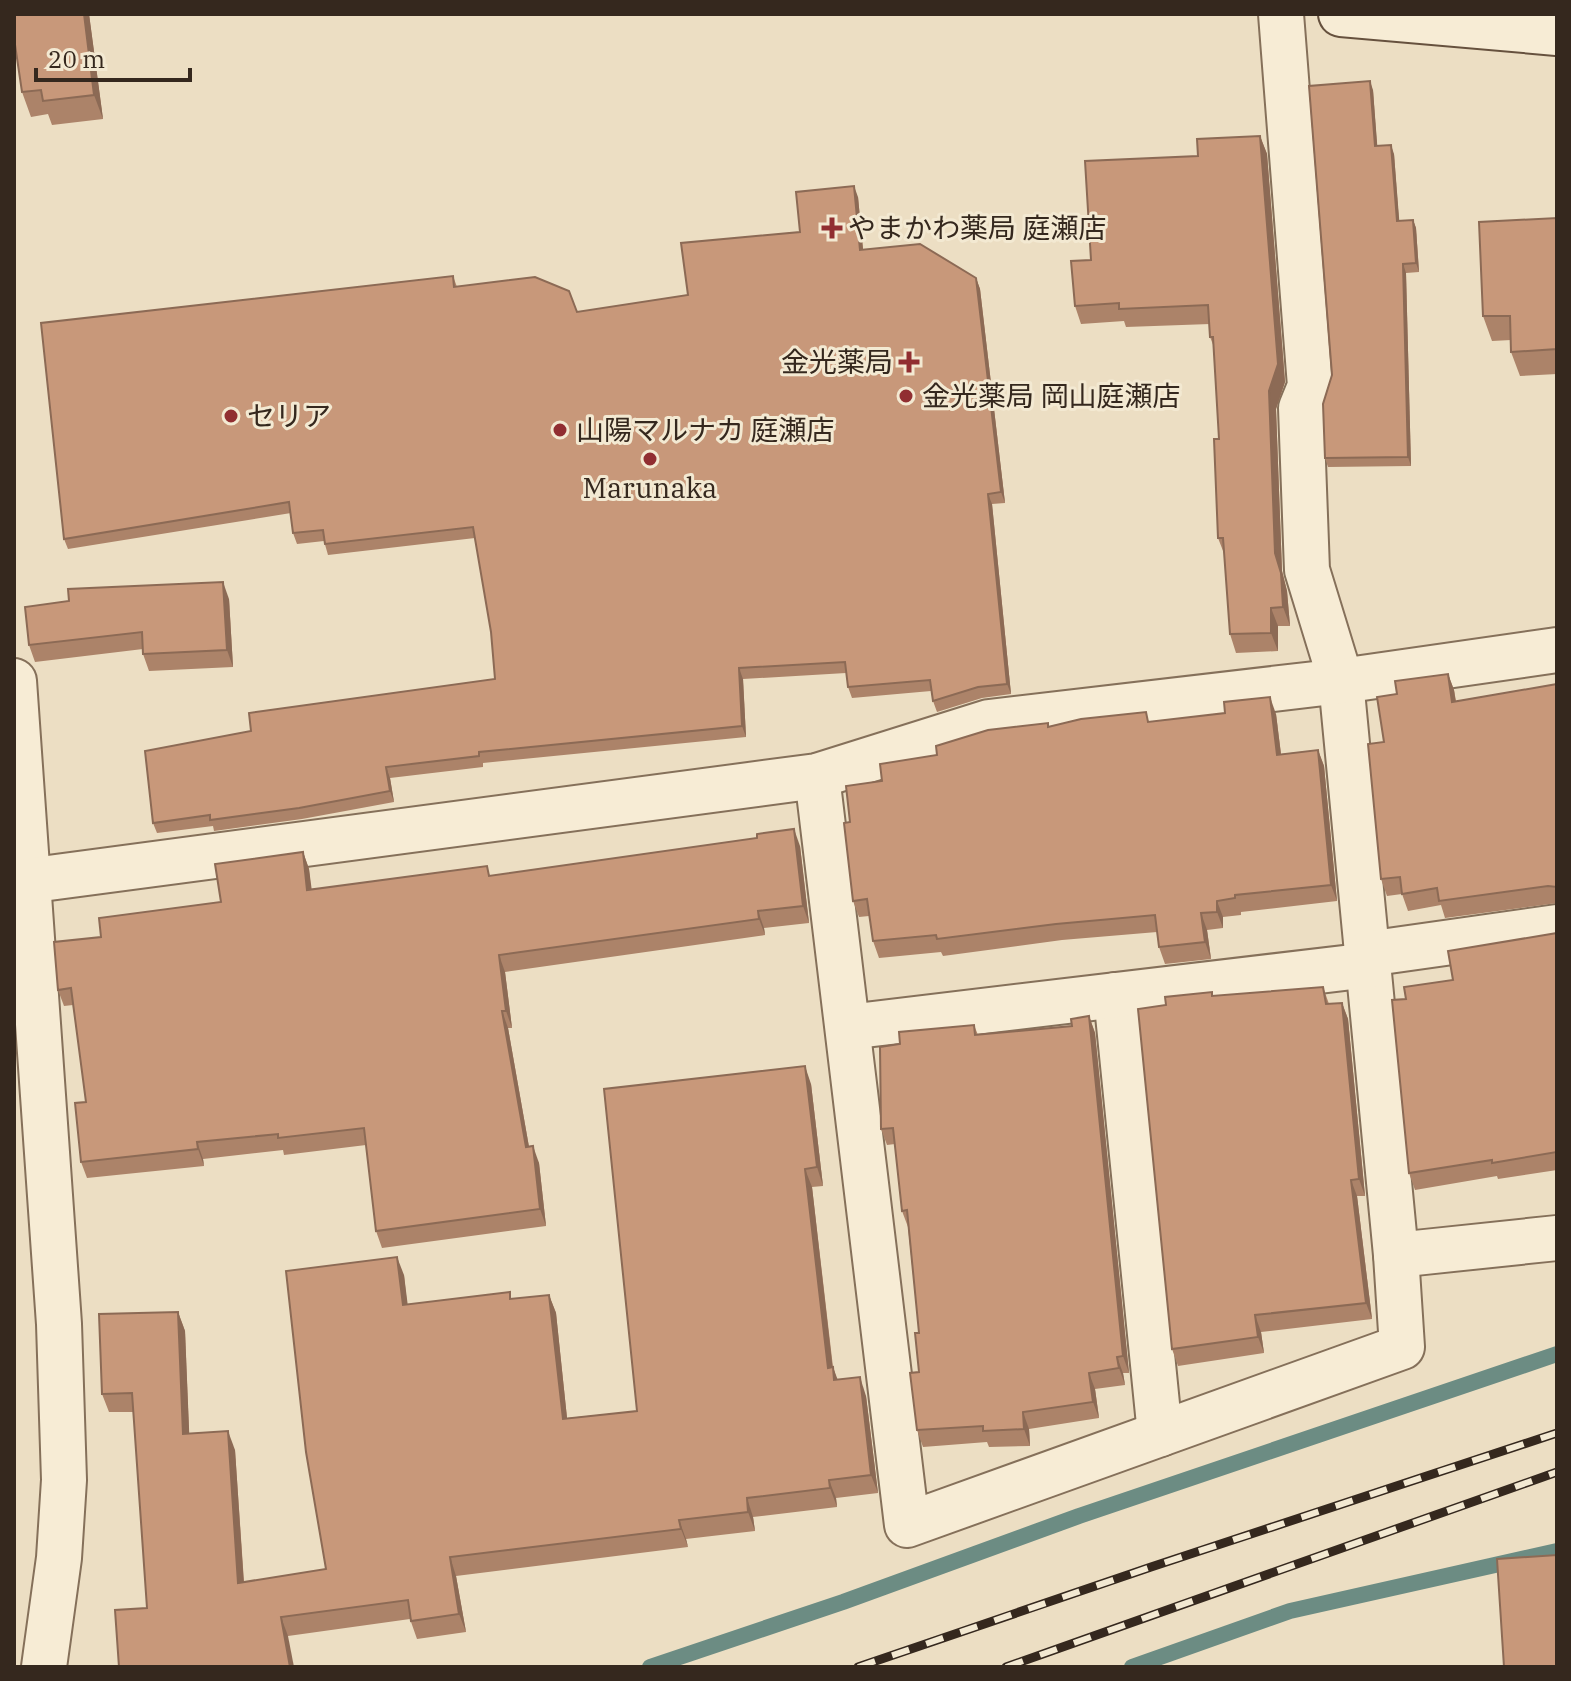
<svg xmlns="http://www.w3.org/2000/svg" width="1571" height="1681" viewBox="0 0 1571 1681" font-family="'IBM Plex Serif','Noto Sans JP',serif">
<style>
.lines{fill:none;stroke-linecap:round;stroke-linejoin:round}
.stream{stroke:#6c8c83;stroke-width:16}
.minor-casing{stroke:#85705a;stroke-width:48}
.secondary-casing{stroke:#66513e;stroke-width:48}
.minor{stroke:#f7ecd5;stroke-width:44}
.secondary{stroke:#f7ecd5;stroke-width:44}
.rail-casing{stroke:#35281e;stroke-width:9}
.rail{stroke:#f3e9d2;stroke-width:6;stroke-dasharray:18;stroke-linecap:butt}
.wall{fill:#ac8369}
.shaded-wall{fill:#8c6a55}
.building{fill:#c8987a;stroke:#8c6a55;stroke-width:2}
.poi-dot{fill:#912e31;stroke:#f3e9d2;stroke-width:3}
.labels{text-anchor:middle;stroke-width:6;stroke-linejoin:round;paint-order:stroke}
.poi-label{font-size:28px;fill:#35281e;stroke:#f3e9d2;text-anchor:start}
</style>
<rect width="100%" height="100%" fill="#ecdec3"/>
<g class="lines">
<g class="stream">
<path d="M650,1667L843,1602L1079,1516L1557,1354"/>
<path d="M1132,1667L1290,1611L1557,1551"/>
</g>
<defs>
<g id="minor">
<path d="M14,681L59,1324L64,1480L59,1558L44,1667"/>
<path d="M817,776L907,1525L1402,1347L1396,1255L1341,681L1307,570L1301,408L1310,386L1281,14"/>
<path d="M26,881L817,776L989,722L1341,681L1557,650"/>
<path d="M1367,954L1557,927"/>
<path d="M1116,995L1160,1434"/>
<path d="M848,1027L1369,965"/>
<path d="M1396,1255L1557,1238"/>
</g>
<path id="secondary" d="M1341,14L1557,33"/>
</defs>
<use href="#minor" class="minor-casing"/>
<use href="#secondary" class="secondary-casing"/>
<use href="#minor" class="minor"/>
<use href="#secondary" class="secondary"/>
<defs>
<g id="rail">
<path d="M858,1667L1151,1567L1557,1433"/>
<path d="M1006,1667L1557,1472"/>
</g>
</defs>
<use href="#rail" class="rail-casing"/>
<use href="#rail" class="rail"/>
</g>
<g class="wall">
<path d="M14,14H89L103,119L52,125L48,114L31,117L22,92Z"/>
<path d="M1373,90L1377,146L1394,154L1399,221L1413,220L1416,228L1419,272L1406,273L1411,466L1328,467L1325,458L1332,375Z"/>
<path d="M1260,136L1267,154L1285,382L1276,409L1282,571L1287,591L1290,626H1278V651L1236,653L1230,634L1225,556L1218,538L1219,439L1214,347L1210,337V324L1126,327L1124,321L1081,324L1075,306L1091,260L1198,156Z"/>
<path d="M858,197L863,249L976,278L980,289L1005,503L992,504L1011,694L982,698L937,712L933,701L931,691L852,698L848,687L846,673L743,679L746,737L483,763V767L390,778L394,802L302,819L214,831L213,826L157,833L153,823L251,731L495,679L491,632L475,538L328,555L324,541L297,544L293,533L291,513L68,549L64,539L453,276L457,287L577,312L688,295L800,232Z"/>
<path d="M1557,218V374L1520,376L1511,352V340L1492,341L1483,316Z"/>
<path d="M229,599L233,667L149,671L143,654V649L35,662L29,645Z"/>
<path d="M1448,674L1454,690L1456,701L1557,684V903L1445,918L1441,905L1408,911L1402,894L1387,896L1381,879L1384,742L1397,694Z"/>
<path d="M1276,714L1281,754L1318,750L1324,766L1337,901L1241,912V915L1223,917V928L1207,930L1211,959L1165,964L1159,947L1157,932L1062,940L943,956L941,952L879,958L873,941L869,916L859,917L853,901L850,822L882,781L937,755L1048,723L1049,727L1150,722Z"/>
<path d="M800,846L809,923L764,928L765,935L505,972L512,1028H508L529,1147L539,1163L546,1226L382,1248L376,1231L366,1145L284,1155L283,1150L203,1159L204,1166L87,1178L81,1162L86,1102L73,1005L64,1006L58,990L101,937L221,902L303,852L309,869L311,889L490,876Z"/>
<path d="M1557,933V1170L1498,1179L1497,1176L1415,1190L1409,1173L1406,999L1453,980Z"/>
<path d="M1323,987L1329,1004L1342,1003L1348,1019L1365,1196H1357L1372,1319L1261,1332L1264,1353L1178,1366L1172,1349L1166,1005L1212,992L1213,996Z"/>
<path d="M1089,1016L1095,1033L1129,1373H1123L1125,1385L1095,1389L1099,1418L1029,1429L1030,1446L989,1447L987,1442L923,1447L917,1430L919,1333L908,1227L902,1211L895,1144L887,1145L881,1129L900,1044L974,1025L978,1035L1072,1026Z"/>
<path d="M811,1084L823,1186L812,1187L833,1367L837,1380L866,1396L878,1493L836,1498L837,1507L753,1517L755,1531L686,1539L688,1547L456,1576L466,1632L417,1639L410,1619L288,1636L147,1608L134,1412H109L102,1394L178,1312L185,1331L189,1433L235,1450L244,1582L326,1569L404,1275L407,1304L512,1299L549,1295L556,1313L567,1418L637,1411Z"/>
</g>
<g class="shaded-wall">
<path d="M84,14H89L103,119L94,95Z"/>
<path d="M1370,81L1373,90L1378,155L1375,146Z"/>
<path d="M1260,136L1267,154L1285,382L1276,409L1282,571L1287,591L1290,626L1283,607L1275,553Z"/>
<path d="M1391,145L1394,154L1400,230L1397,221Z"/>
<path d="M854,186L858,197L864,260L860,250Z"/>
<path d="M1413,220L1416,228L1419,272L1416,263Z"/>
<path d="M1403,264L1406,273L1411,466L1408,457Z"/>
<path d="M976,278L980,289L1005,503L1001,492Z"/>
<path d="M988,494L992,504L1011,694L1007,684Z"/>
<path d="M223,582L229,599L233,667L227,650Z"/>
<path d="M1271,608L1278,626V651L1271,633Z"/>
<path d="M739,668L743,679L746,737L742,726Z"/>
<path d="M1448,674L1454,690L1458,718L1452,702Z"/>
<path d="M1270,697L1276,714L1283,771L1277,755Z"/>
<path d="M1318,750L1324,766L1337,901L1331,885Z"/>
<path d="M386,767L390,778L394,802L390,791Z"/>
<path d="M794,829L800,846L809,923L803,906Z"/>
<path d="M303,852L309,869L314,907L307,890Z"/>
<path d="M1217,901L1223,917V928L1217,912Z"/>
<path d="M758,911L764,928L765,935L759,919Z"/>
<path d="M1201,913L1207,930L1211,959L1205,942Z"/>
<path d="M499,955L505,972L512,1028L506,1011Z"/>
<path d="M1342,1003L1348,1019L1365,1196L1359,1179Z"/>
<path d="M502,1011L508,1028L532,1164L526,1147Z"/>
<path d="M1089,1016L1095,1033L1129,1373L1123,1356Z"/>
<path d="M805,1066L811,1084L823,1186L817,1167Z"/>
<path d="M197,1142L203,1159L204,1166L198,1149Z"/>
<path d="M533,1146L539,1163L546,1226L540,1209Z"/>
<path d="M805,1169L812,1187L833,1371V1367L840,1386L834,1381L828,1368Z"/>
<path d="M1351,1180L1357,1196L1372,1319L1366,1303Z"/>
<path d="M397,1257L404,1275L410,1323L403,1305Z"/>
<path d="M549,1295L556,1313L569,1437L563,1419Z"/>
<path d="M178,1312L185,1331L190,1452L183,1434Z"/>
<path d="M1255,1315L1261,1332L1264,1353L1258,1337Z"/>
<path d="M1117,1357L1123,1373L1125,1385L1119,1368Z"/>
<path d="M1089,1373L1095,1389L1099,1418L1093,1402Z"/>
<path d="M860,1377L866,1396L878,1493L871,1475Z"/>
<path d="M1023,1412L1029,1429L1030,1446L1024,1429Z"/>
<path d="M228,1431L235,1450L245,1601L238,1583Z"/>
<path d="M829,1480L836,1498L837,1507L830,1488Z"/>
<path d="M747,1498L753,1517L755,1531L748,1512Z"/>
<path d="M679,1520L686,1539L688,1547L681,1529Z"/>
<path d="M450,1557L456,1576L466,1632L459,1614Z"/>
<path d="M281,1617L288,1636L294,1667H290Z"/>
</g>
<g class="building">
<path d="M14,14H84L94,95L43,101L41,90L22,92L14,38Z"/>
<path d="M1370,81L1375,146L1391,145L1397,221L1413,220L1416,263L1403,264L1408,457L1325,458L1323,404L1332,375L1309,86Z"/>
<path d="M1260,136L1278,364L1269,391L1275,553L1281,573L1283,607L1271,608V633L1230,634L1223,538H1218L1214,439H1219L1213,337H1210L1208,305L1119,309V303L1075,306L1071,261L1091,260L1085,161L1198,156L1197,139Z"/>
<path d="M854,186L860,250L920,244L976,278L1001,492L988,494L1007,684L978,687L933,701L930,680L848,687L845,662L739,668L742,726L479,752V756L386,767L390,791L299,808L210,820V815L153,823L145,751L251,731L249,713L495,679L491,632L473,527L325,544L323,530L293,533L289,502L64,539L41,323L453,276L454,287L535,277L569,291L577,312L688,295L681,243L800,232L796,192Z"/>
<path d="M1557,218V349L1511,352L1510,316H1483L1479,222Z"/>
<path d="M223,582L227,650L143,654L142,632L29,645L25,607L69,601L68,589Z"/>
<path d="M1448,674L1452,702L1557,684V887L1548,886L1439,901L1437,888L1402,894L1400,877L1381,879L1368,744L1384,742L1377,697L1397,694L1395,681Z"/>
<path d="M1270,697L1277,755L1318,750L1331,885L1235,895V898L1217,901V912L1201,913L1205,942L1159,947L1155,915L1056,924L937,939L936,935L873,941L867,899L853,901L844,823L850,822L846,786L882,781L880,764L937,755L936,746L988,730L1048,723V727L1081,719L1146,712L1148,722L1225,713L1224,702Z"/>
<path d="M794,829L803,906L758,911L759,919L499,955L506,1011H502L526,1147L533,1146L540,1209L376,1231L364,1128L278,1138V1134L197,1142L198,1149L81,1162L75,1103L86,1102L71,988L58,990L54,942L101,937L99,918L221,902L215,864L303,852L307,890L487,866L489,876L757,838V834Z"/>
<path d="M1557,933V1152L1492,1163V1160L1409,1173L1392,1000L1406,999L1404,987L1453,980L1448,951Z"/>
<path d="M1323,987L1326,1004L1342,1003L1359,1179L1351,1180L1366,1303L1255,1315L1258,1337L1172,1349L1138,1009L1166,1005L1165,997L1212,992V996Z"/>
<path d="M1089,1016L1123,1356L1117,1357L1119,1368L1089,1373L1093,1402L1023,1412L1024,1429L983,1431V1426L917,1430L910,1373L919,1372L915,1333H919L907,1210L902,1211L893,1128L881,1129L880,1047L900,1044L899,1032L974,1025L975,1035L1072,1026L1071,1019Z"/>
<path d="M805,1066L817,1167L805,1169L828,1368L833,1367L834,1380L860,1377L871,1475L829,1480L830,1488L747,1498L748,1512L679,1520L681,1529L450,1557L459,1614L411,1621L408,1600L281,1617L290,1667H119L115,1610L147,1608L132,1393L102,1394L99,1314L178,1312L183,1434L228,1431L238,1583L326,1569L306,1452L286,1271L397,1257L403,1305L510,1292V1299L549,1295L563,1419L637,1411L604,1089Z"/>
<path d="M1557,1555V1667H1504L1497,1559Z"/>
</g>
<g class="poi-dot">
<path d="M828 216h8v8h8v8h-8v8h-8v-8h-8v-8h8z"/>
<path d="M905 350h8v8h8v8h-8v8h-8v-8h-8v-8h8z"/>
<circle cx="906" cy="396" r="8"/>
<circle cx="231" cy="416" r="8"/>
<circle cx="560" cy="430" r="8"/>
<circle cx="650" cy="459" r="8"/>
</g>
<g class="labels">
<g class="poi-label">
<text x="848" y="238">やまかわ薬局 庭瀬店</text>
<text x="893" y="372" text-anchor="end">金光薬局</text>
<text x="922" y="406">金光薬局 岡山庭瀬店</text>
<text x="247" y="426">セリア</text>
<text x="576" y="440">山陽マルナカ 庭瀬店</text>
<text x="650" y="498" text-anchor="middle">Marunaka</text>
</g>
</g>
<rect width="1571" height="1681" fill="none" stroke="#35281e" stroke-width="32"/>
<path d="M36 68v12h154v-12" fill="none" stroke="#35281e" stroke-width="4"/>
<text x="48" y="68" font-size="24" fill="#35281e" stroke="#f3e9d2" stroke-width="6" paint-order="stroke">20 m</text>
</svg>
